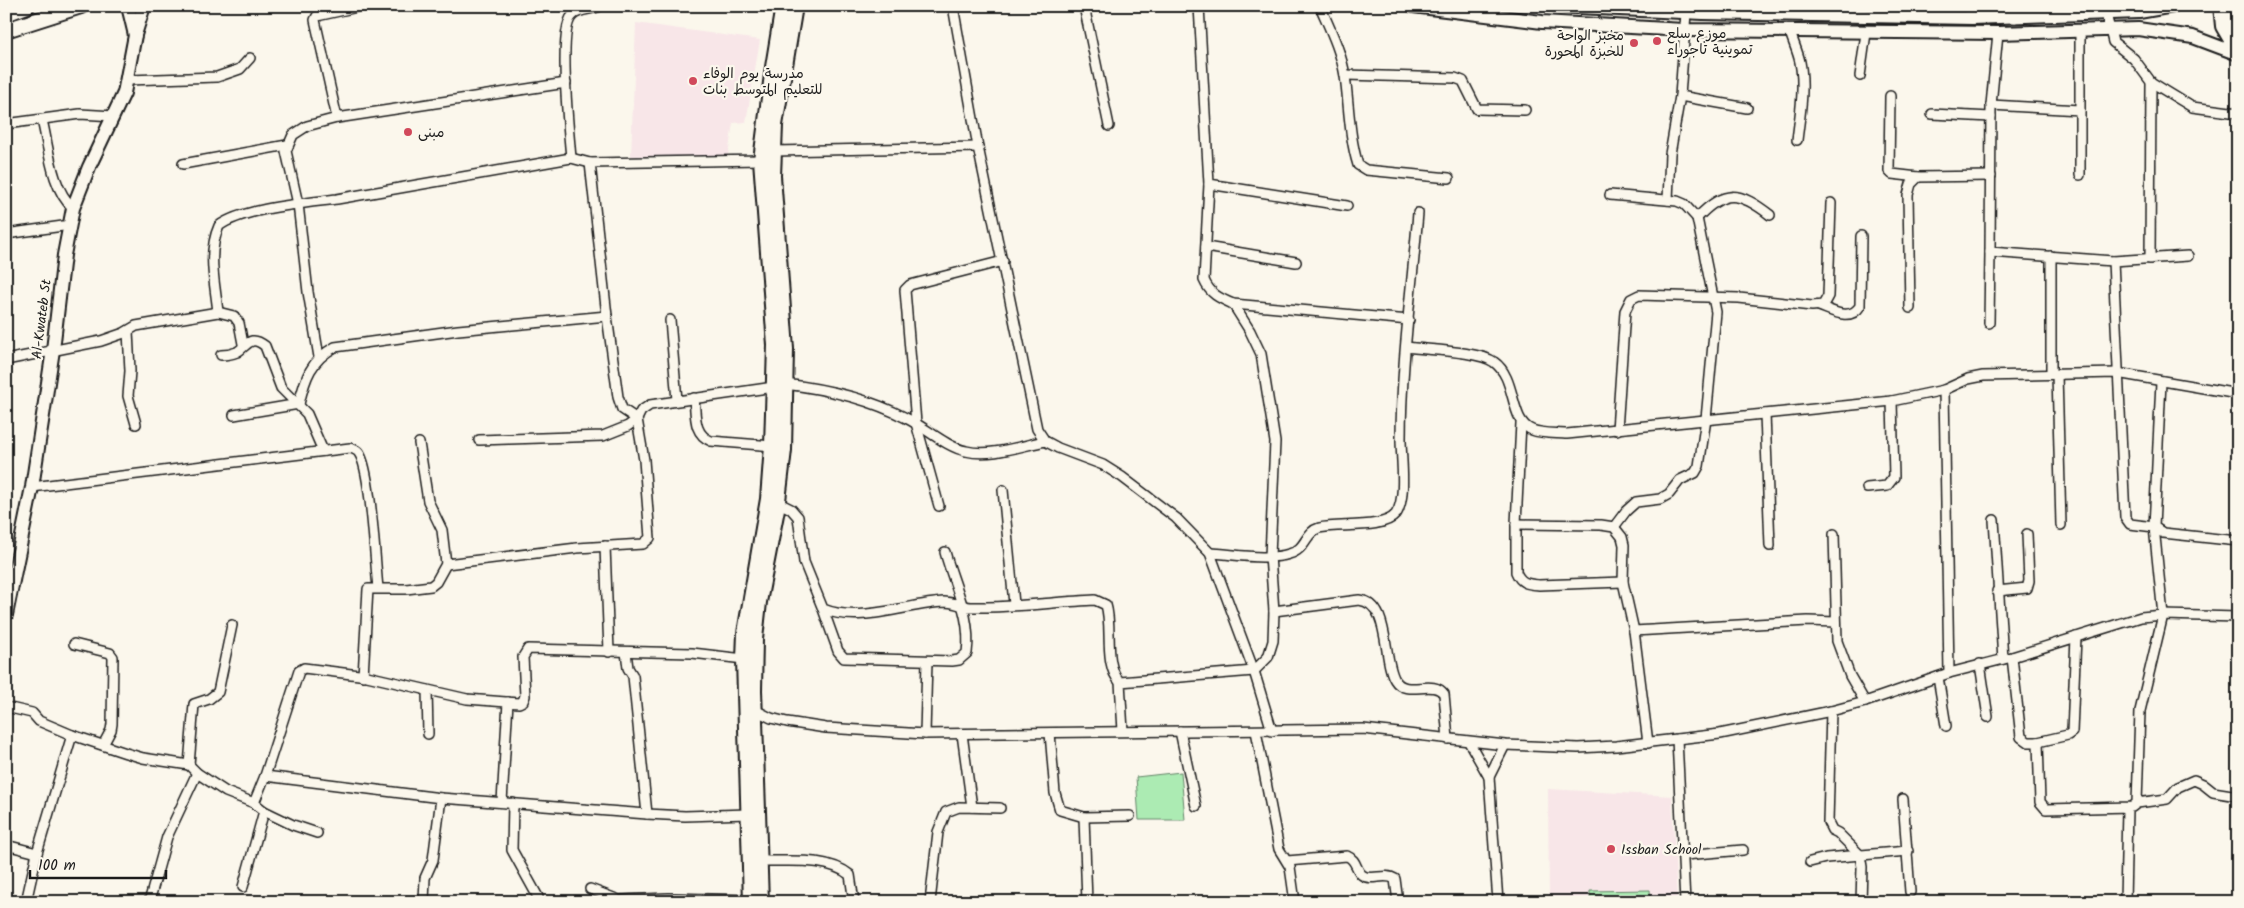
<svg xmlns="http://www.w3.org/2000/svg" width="2244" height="908" viewBox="0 0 2244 908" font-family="Kalam,'Playpen Sans Arabic',sans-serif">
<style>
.built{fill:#f8e6e8}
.green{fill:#acebb3;stroke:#648468}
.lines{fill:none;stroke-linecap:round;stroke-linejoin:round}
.street-casing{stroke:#1c1c1c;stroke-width:12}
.secondary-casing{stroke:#1c1c1c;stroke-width:16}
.primary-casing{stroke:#1c1c1c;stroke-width:18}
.highway-casing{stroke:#1c1c1c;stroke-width:20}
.street{stroke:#fbf7ec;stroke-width:9}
.secondary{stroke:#fbf7ec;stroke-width:12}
.primary{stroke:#fbf7ec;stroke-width:14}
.highway{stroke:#fbf7ec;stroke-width:16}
.poi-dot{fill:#d1495b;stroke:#fbf7ec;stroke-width:2}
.labels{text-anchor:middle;stroke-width:4.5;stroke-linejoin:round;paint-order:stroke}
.poi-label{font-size:14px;fill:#1c1c1c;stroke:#fbf7ec;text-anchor:start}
.street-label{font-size:14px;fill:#1c1c1c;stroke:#fbf7ec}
</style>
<rect width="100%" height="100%" fill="#fbf7ec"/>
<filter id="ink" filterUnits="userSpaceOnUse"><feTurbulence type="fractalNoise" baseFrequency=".02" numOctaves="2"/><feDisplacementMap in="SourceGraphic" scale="10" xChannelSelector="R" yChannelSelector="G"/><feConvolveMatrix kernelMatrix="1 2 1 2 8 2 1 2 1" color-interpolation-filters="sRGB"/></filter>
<g filter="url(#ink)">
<g class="built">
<path d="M636,23L760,40L746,122L733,123L728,156H631Z"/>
<path d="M1548,789L1672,796L1677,902H1549Z"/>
</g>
<g class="green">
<path d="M1181,772L1185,820H1139L1136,777Z"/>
<path d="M1650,890L1651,902H1590V891Z"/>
</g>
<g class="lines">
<defs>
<g id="street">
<path d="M953,6L978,147L1037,429L1045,441L1058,448L1103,465L1122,477L1176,518L1210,553L1254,671L1272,731"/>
<path d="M1084,6L1109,126"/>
<path d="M1199,6L1209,184L1347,206"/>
<path d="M1320,6C1330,29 1341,51 1345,76C1349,105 1349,136 1358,165L1366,170L1449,178"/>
<path d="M1969,6L1972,18"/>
<path d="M2014,6L2015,18"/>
<path d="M2106,14L2113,42L2134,59L2151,82L2150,259"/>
<path d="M1790,32C1793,42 1798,52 1800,62C1805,87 1800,115 1797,140"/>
<path d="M1998,33L1991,105L1990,252L2113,261"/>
<path d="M1345,75L1455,78L1463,81L1477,109L1525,110"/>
<path d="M1860,76L1866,33"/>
<path d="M128,80L217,77L240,69L250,58"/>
<path d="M2151,82L2192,107L2238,113"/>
<path d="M1680,96L1747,108"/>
<path d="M1890,96L1889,171L1892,174L1918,177"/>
<path d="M1991,105L2080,110"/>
<path d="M1932,114L1991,117"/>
<path d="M337,118L315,20L317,16L362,6"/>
<path d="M42,120C49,148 51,188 73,208"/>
<path d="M6,124L80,114L114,116"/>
<path d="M774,151L978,147"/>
<path d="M571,158C569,134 558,30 572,16C578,9 592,10 600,6"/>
<path d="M183,164L287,145"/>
<path d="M2080,175V32"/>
<path d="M1209,184L1204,280C1210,294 1219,298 1233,304L1409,320"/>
<path d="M1610,195L1677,201L1684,204L1697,218L1716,312L1706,419L1699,466L1695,473L1680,480L1669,494L1660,499L1636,502L1626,511L1614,527"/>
<path d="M1668,200L1670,154L1680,96L1686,13"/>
<path d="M1697,218C1724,189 1739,191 1770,215"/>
<path d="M6,234L70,225"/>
<path d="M1206,247L1296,262"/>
<path d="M1819,306C1833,311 1850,322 1860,306L1861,236"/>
<path d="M1910,308L1908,195L1911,184L1918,177L1991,176"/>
<path d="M218,312C215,283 207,253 219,226C243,208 307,203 337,199L571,158L590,163L761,160"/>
<path d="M670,320L677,400"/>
<path d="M1989,323L1990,252"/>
<path d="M128,331L130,371L128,396L136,424"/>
<path d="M1407,347C1426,350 1479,351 1494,362C1517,378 1509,421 1532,430C1542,434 1556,433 1567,434L1892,401L1944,390L1968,379L1983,376L2117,373L2238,394"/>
<path d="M221,355C226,355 232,354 237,352C247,346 250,334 265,346L281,388L307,414L323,451"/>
<path d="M319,357L308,292L298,204L286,151L293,135L307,126L337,118L566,83"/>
<path d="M6,360L101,341L124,333L136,326L218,312L234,316L239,323L243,344"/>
<path d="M2051,374V256"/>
<path d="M2057,374L2061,525"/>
<path d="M2161,382L2154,527L2163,533L2238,541"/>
<path d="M785,384C827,389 868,398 906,418C925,427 946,447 966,451C991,457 1020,446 1045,441"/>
<path d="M1944,390L1949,673"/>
<path d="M694,398C696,415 693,434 711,441L772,446"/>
<path d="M299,404C305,378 311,360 335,347L458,330L607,316"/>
<path d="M1765,414L1770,546"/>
<path d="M234,415L299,404"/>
<path d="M1521,423L1516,524V572C1521,584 1528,584 1539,585L1623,582"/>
<path d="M1617,430L1625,311L1631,299L1639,295L1739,298L1812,306L1823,305L1828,296L1831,203"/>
<path d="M479,440L603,436L628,426L637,419L641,411L650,405L774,387"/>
<path d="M32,487L350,448C354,449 357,450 359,453C371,470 375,562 378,588"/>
<path d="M1867,488L1887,486L1894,477L1892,401"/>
<path d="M1003,490L1014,604"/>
<path d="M775,501L791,509L798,517L804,562L823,609C860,624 907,604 944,602C953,602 961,606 970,607C1011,608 1054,602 1095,600L1106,605C1113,626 1103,665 1120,682"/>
<path d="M939,506L916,423L905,290L910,285L1003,261"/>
<path d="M1994,520L2003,659"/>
<path d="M1516,524L1601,525L1614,527L1622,537L1624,545L1623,582L1634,631L1648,743"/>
<path d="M1834,534L1837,641L1850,676L1865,702"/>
<path d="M605,546L609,652"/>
<path d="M1210,553C1233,554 1268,561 1289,554C1307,549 1305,532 1319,528C1339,523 1383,530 1396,514C1407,498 1401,459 1401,439C1401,364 1412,288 1418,213"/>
<path d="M446,564L577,548L643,544L650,538L644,460L637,419L622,409L618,397L607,316L590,163"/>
<path d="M1997,591L2027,588L2029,581L2027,534"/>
<path d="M823,609L838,651L844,658L952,661L959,660L967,653C972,617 954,586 945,552"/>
<path d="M1274,611L1359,600C1391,603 1382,659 1395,680C1406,698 1433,678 1444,694L1448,739"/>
<path d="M1634,631L1808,621L1836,622"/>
<path d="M2076,637L2072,732L2068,735L2038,742L2040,802L2046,809L2132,807L2137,803L2140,711L2163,615L2154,527L2130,524L2125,517L2113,261L2188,256"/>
<path d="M74,644L110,653L113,657L112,724L111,730L103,745"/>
<path d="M626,652L628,668L633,676L647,814"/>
<path d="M2012,657L2021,737L2028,742H2038"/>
<path d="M1980,664L1988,717"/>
<path d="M363,676L368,589H406L431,586L436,582L446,564L442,530L428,501L419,443"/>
<path d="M1938,677L1946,726"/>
<path d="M427,690L428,734"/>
<path d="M6,707L32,713L39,721L72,735L126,753L143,758L189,765L197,773L226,792L254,803L264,811L243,887"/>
<path d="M751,708L771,718L787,722L826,728L925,734L1363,729L1505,745L1578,748L1616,746L1720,734L1831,711L1865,702L1949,673L2012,657L2141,617L2163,615L2238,617"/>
<path d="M1831,711L1828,822L1832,830L1838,833L1860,855L1862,867L1861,902"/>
<path d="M1123,731L1120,682L1254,671L1268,657L1273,641L1274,611L1270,556L1275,442L1261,354L1250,331L1233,304"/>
<path d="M1180,731L1196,806"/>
<path d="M1256,731L1279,849L1290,867L1295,902"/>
<path d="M1050,733L1055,793L1060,810L1084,817L1130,816"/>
<path d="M925,734L927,661"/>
<path d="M962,734L972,807"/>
<path d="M1677,739L1685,902"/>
<path d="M1469,742L1489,777L1498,902"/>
<path d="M189,765L194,704L209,699L218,692L232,625"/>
<path d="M265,776L441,798L647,814L685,816L748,814"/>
<path d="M1489,777L1505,745"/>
<path d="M1903,799L1910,892"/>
<path d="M502,802L508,702"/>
<path d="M254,803L265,776L299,671L304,668L367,676L467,699L519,703L523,701L525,696L523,657L528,649L692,653L744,659"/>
<path d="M513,803L512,850L538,897"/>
<path d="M2137,803L2167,799L2178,787L2194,780L2203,784L2213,792L2238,796"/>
<path d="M264,811L293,825L317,833"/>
<path d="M1084,817L1087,902"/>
<path d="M6,845L37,853"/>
<path d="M1684,855L1743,850"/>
<path d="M759,861C787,862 827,856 850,875L854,902"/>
<path d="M1287,861L1347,856C1357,860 1355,869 1362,875C1371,882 1385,872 1395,879L1398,902"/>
<path d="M1810,862L1826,858L1908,851"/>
<path d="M590,889L619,900L669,898L751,900"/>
<path d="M26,902L37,853L72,735"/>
<path d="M149,902L167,837L197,773"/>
<path d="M424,902L425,878L433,860L441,798"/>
<path d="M930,902L938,832L946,812L959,807L1000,808"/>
<path d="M2125,902L2127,808"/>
</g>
<g id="secondary">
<path d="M128,6L135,35"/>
<path d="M1413,6L1542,22L1684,30L1998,33L2138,29L2193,37L2238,54"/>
<path d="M1557,6L1703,13L1972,18L2139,12L2173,6"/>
<path d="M6,615L32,487L53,350L64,255L73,208L89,167L124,93L135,35L144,6"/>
</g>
<g id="primary">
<path d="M6,14L27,6"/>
<path d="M6,30L81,6"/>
<path d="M751,902L744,659L745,633L768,499L772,446L775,345L761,160L773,67L783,6"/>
<path d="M761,902L754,690L755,639L759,602L777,509L784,450L786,349L773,176L775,125L795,6"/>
</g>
<path id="highway" d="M2222,6L2224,26L2238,50"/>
</defs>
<use href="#street" class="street-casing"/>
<use href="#secondary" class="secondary-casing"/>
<use href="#primary" class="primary-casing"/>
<use href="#highway" class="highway-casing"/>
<use href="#street" class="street"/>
<use href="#secondary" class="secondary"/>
<use href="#primary" class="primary"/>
<use href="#highway" class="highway"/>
</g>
</g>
<g class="poi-dot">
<circle cx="1657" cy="41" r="5"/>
<circle cx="1634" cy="43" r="5"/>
<circle cx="693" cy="81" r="5"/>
<circle cx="408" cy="132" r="5"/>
<circle cx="1611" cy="849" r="5"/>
</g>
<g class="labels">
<g class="poi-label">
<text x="1667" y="38">موزع سلع<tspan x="1667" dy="16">تموينية تاجوراء</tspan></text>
<text x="1624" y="40" text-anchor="end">مخبز الواحة<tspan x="1624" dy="16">للخبزة المحورة</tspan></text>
<text x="703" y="78">مدرسة يوم الوفاء<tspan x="703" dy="16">للتعليم المتوسط بنات</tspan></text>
<text x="418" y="137">مبنى</text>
<text x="1621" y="854">Issban School</text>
</g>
<g class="street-label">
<text transform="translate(41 319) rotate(-83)" y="5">Al-Kwateb St</text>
</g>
</g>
<rect width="2244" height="908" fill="none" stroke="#fbf7ec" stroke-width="25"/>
<rect x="12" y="12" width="2219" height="883" fill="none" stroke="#1c1c1c" stroke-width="2" filter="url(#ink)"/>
<path d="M30 870v8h136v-8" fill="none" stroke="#1c1c1c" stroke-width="2.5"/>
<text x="38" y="870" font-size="15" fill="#1c1c1c" stroke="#fbf7ec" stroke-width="4" paint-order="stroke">100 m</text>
</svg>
